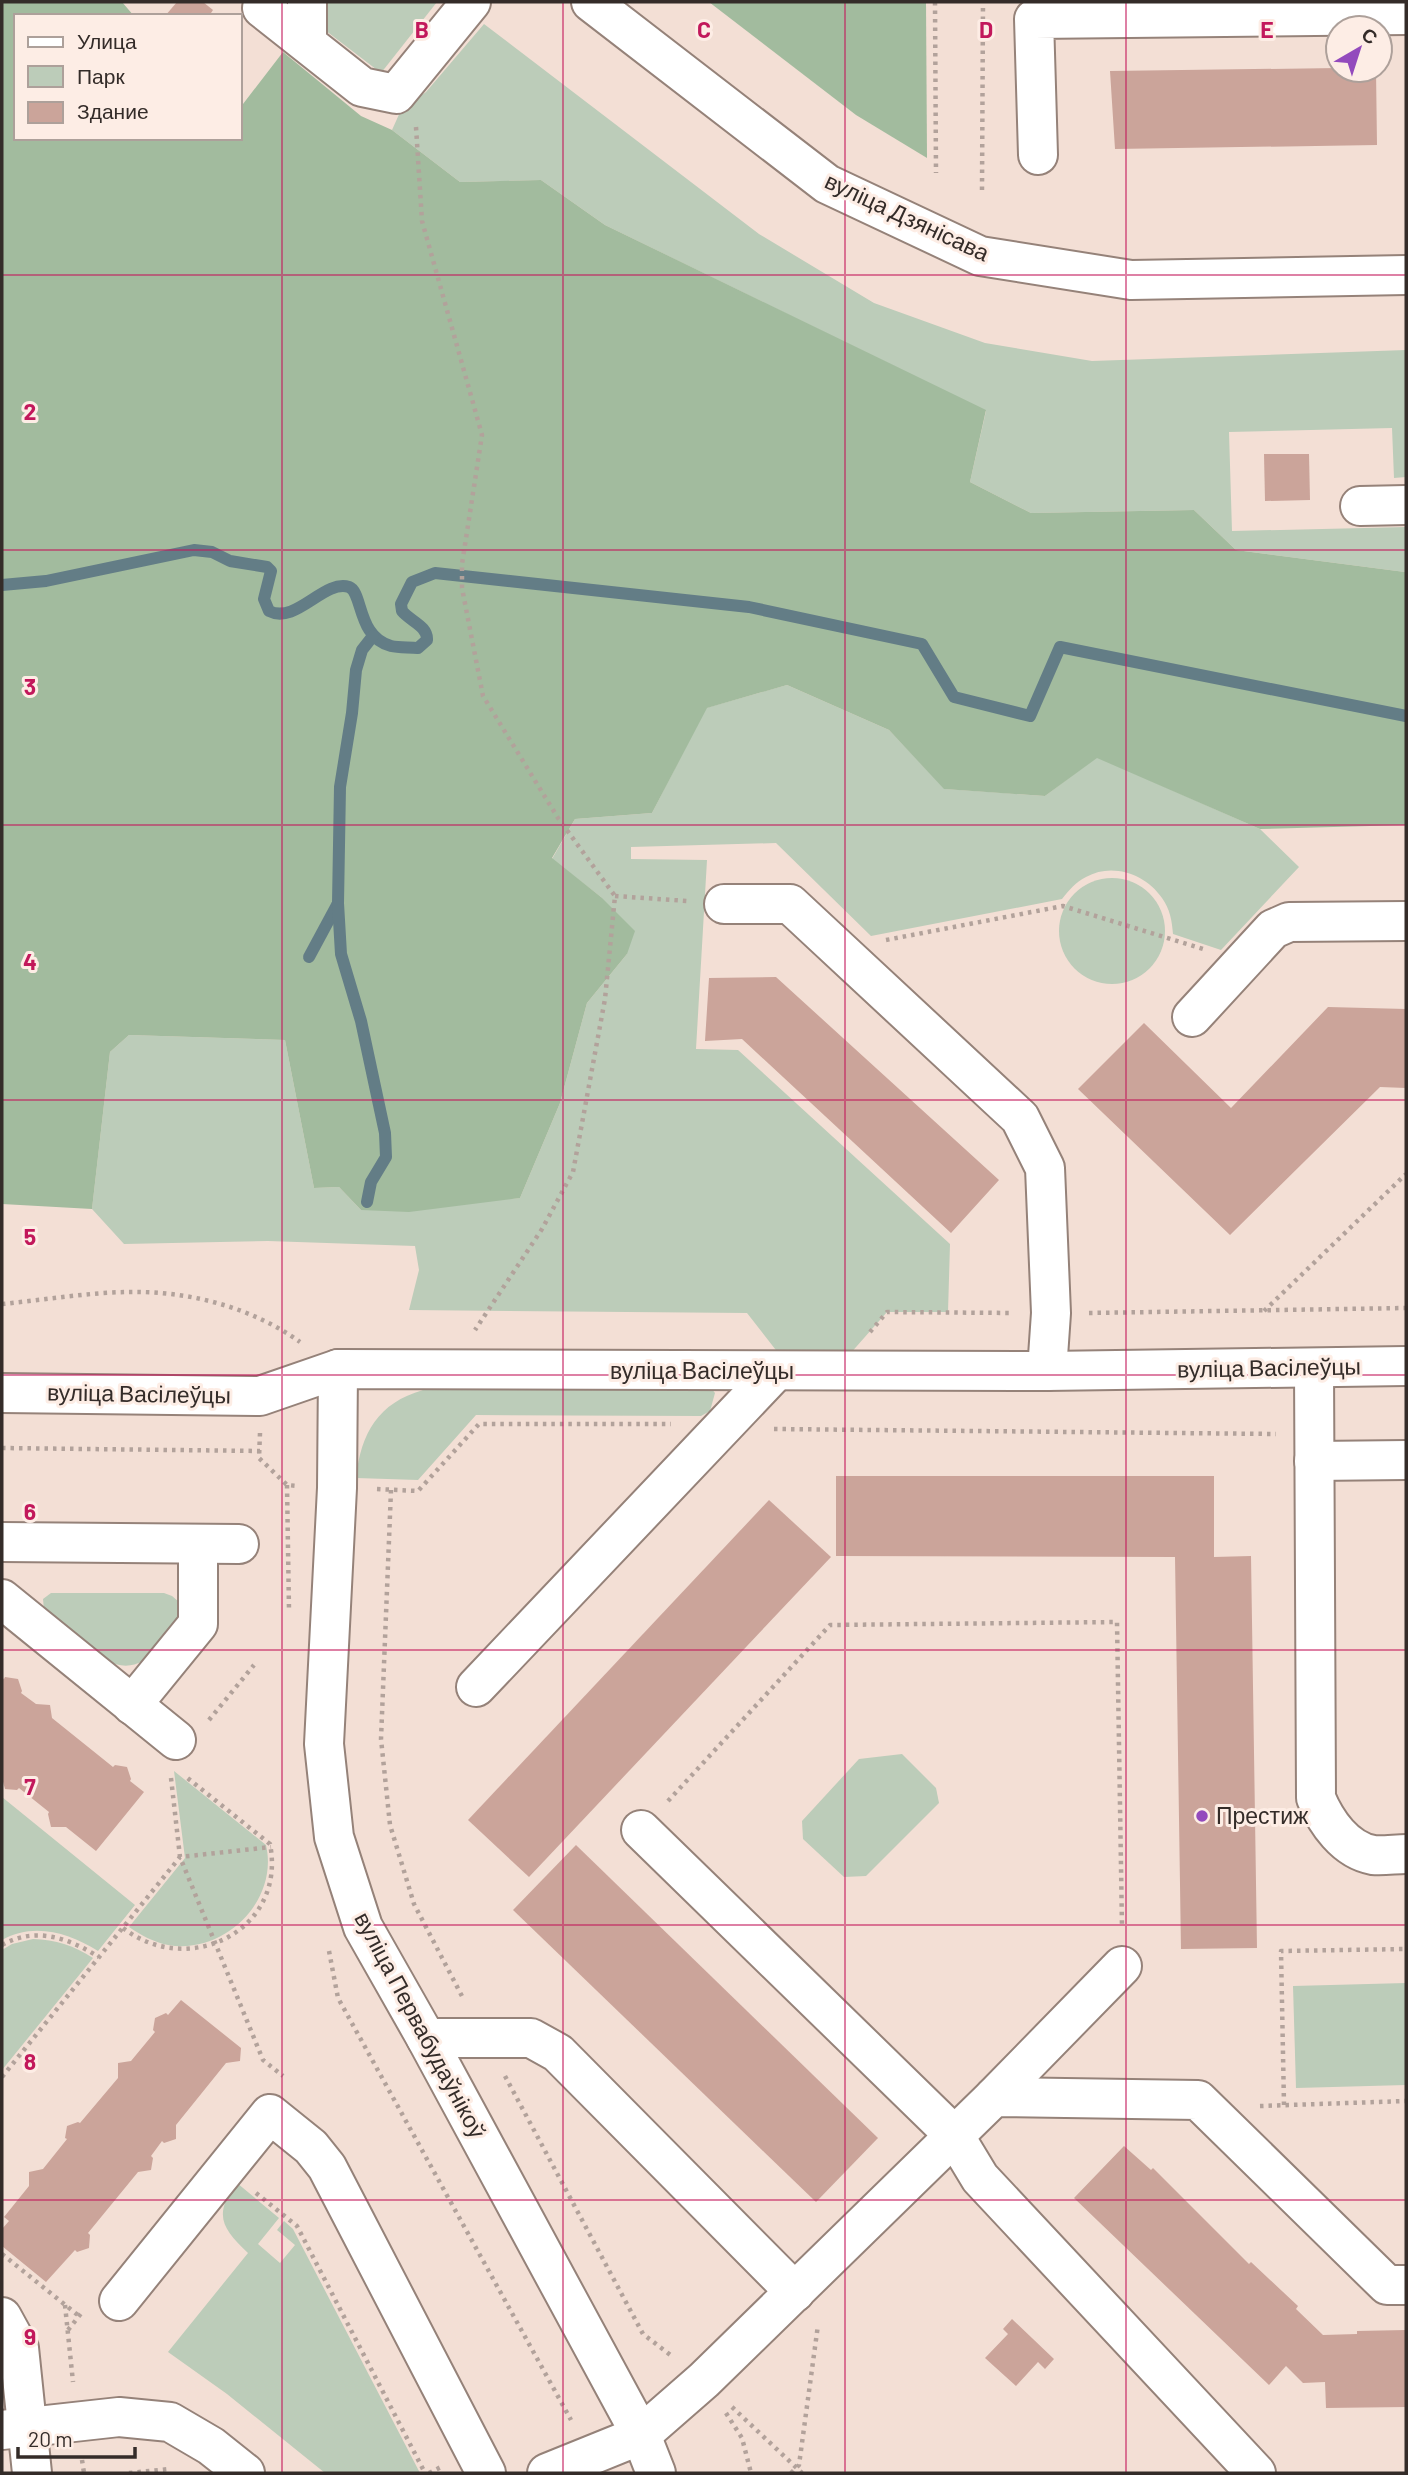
<svg xmlns="http://www.w3.org/2000/svg" width="1408" height="2475" viewBox="0 0 1408 2475" font-family="Barlow,sans-serif">
<style>
.green{fill:#bcccb9}
.forest{fill:#a2bb9e}
.lines{fill:none;stroke-linecap:round;stroke-linejoin:round}
.stream{stroke:#637d86;stroke-width:12}
.building{fill:#cba49a}
.minor-casing{stroke:#958279;stroke-width:42}
.path{stroke:#b2a29b;stroke-width:4.5;stroke-dasharray:3.5 5;stroke-linecap:butt}
.minor{stroke:#fff;stroke-width:38}
.grid{fill:none;stroke:#c2185b;stroke-width:2;stroke-opacity:0.55}
.poi-dot{fill:#934abd;stroke:#fdede5;stroke-width:2.5}
.labels{text-anchor:middle;stroke-width:6;stroke-linejoin:round;paint-order:stroke}
.street-label{font-size:23px;fill:#342c29;stroke:#fdede5}
.poi-label{font-size:23px;fill:#342c29;stroke:#fdede5;text-anchor:start}
.grid-label{font-size:23px;text-anchor:middle;font-weight:bold;fill:#c2185b;stroke:#fdede5;stroke-width:6;stroke-linejoin:round;paint-order:stroke}
</style>
<rect width="100%" height="100%" fill="#f3dfd5"/>
<g class="green">
<path d="M322,2H437L381,73L321,27Z"/>
<path d="M484,24L759,234L874,303L985,343L1092,361L1406,350V477L1394,478L1392,428L1229,432L1232,531L1406,527V577L1405,572L1236,550L1194,510L1031,513L970,482L986,411L605,225L541,180L460,182L392,130L401,110L426,92Z"/>
<path d="M787,685L889,730L945,789L1045,796L1097,757L1260,829L1299,867L1221,950L1173,934C1172,921 1170,909 1162,898C1146,874 1112,862 1086,877C1076,882 1069,890 1062,899L871,936L776,843L631,847V859L707,860L696,1049L738,1050L950,1244L948,1312H887L849,1355L779,1354L747,1313L409,1310L419,1270L415,1246L268,1241L124,1244L92,1209L110,1052L129,1035L285,1040L314,1188L339,1187L361,1210L520,1198L560,1103L587,1003L627,954L601,897L552,859L575,819L652,813L706,708Z"/>
<circle cx="1112" cy="931" r="53"/>
<path d="M590,1383L711,1388L715,1393L710,1411L701,1416L476,1415L418,1480L356,1478C361,1433 378,1403 423,1390Z"/>
<path d="M51,1593H164L172,1596L179,1602L180,1616C160,1643 144,1680 105,1660L44,1610L43,1599Z"/>
<path d="M902,1754L936,1788L939,1803L866,1876L844,1877L803,1839L802,1821L859,1759Z"/>
<path d="M174,1771L266,1845C279,1901 224,1955 168,1945C153,1942 141,1935 129,1927L185,1858Z"/>
<path d="M2,1797L135,1905L98,1951C69,1933 34,1922 2,1940Z"/>
<path d="M33,1939C56,1940 73,1945 93,1958L2,2070V1950L12,1944Z"/>
<path d="M1406,1983V2085L1296,2088L1293,1986Z"/>
<path d="M237,2183L279,2218L258,2244L280,2263L295,2245L277,2230L284,2221L293,2229L420,2473H325L227,2394L168,2352L248,2253C223,2229 212,2215 237,2183Z"/>
</g>
<g class="forest">
<path d="M2,2H122L134,16H16V138H240V102L243,104L283,52L361,116L392,130L460,182L541,180L605,225L986,410L970,482L1031,513L1194,510L1236,550L1405,572L1406,825L1260,829L1097,758L1045,796L944,789L889,730L787,685L707,708L652,813L575,819L552,858L601,897L635,931L627,954L587,1003L560,1103L520,1198L409,1212L361,1210L339,1187L314,1188L285,1040L129,1035L110,1052L92,1209L2,1204Z"/>
<path d="M709,2H926L927,158L856,115Z"/>
</g>
<g class="lines">
<g class="stream">
<path d="M2,585L46,581L194,550L212,552L230,561L267,567L271,571L264,599L269,611C296,625 324,579 349,587C363,592 357,637 391,646C399,648 409,647 418,648L427,640C428,626 410,621 402,611L401,604L412,582L435,573L749,607L922,644L954,697L1030,716L1060,647L1406,716"/>
<path d="M309,957L337,905"/>
<path d="M367,1202L371,1182L386,1157L385,1133L361,1021L341,954L338,903L340,787L352,713L356,670L362,650L373,636"/>
</g>
</g>
<g class="building">
<path d="M177,2H203L213,10L209,16H165Z"/>
<path d="M1338,68V70H1376L1377,145L1115,149L1110,71Z"/>
<path d="M1264,454H1309L1310,500L1265,501Z"/>
<path d="M776,977L999,1180L951,1233L742,1039L705,1041L709,978Z"/>
<path d="M1328,1007L1406,1009V1088L1380,1087L1230,1235L1078,1089L1144,1023L1231,1108Z"/>
<path d="M836,1476H1214V1557L1251,1556L1257,1948L1181,1949L1175,1557L836,1556Z"/>
<path d="M769,1500L831,1557L529,1877L468,1820Z"/>
<path d="M5,1677L18,1679L22,1691L21,1693L36,1704L50,1705L52,1718L113,1767L115,1765L127,1767L131,1779L130,1781L144,1792L96,1851L66,1827H51L48,1814L49,1812L19,1788L17,1790L5,1789L2,1778V1678L4,1679Z"/>
<path d="M576,1845L878,2138L816,2202L513,1910Z"/>
<path d="M181,2000L241,2048L240,2061L226,2063L176,2125V2139L164,2143L162,2141L151,2156L153,2158L151,2170L138,2172L88,2233L90,2235L89,2248L77,2252L75,2250L46,2282L2,2246V2229L9,2221L4,2217L29,2186V2172L43,2169L67,2139L65,2138L67,2126L78,2122L80,2123L118,2078V2063L131,2061L155,2032L153,2030L155,2018L166,2013L168,2015Z"/>
<path d="M1124,2146L1151,2170L1153,2168L1249,2264L1251,2262L1298,2306L1296,2309L1323,2335L1357,2334V2331L1406,2330V2407L1326,2408L1325,2382L1303,2383L1286,2366L1269,2385L1074,2198Z"/>
<path d="M1012,2319L1054,2359L1045,2369L1038,2362L1016,2386L985,2358L1008,2334L1003,2329Z"/>
</g>
<g class="lines">
<defs>
<g id="minor">
<path d="M591,2L827,184L980,256L1131,280L1406,275"/>
<path d="M262,8L362,87L396,94L471,2"/>
<path d="M307,42V2"/>
<path d="M1038,155L1034,19L1406,15"/>
<path d="M1360,506L1406,505"/>
<path d="M724,904H790L1020,1118L1045,1168L1051,1313L1047,1371"/>
<path d="M1192,1017L1273,929L1289,922L1406,921"/>
<path d="M1314,1368L1316,1798C1326,1822 1345,1850 1373,1855C1383,1856 1396,1854 1406,1854"/>
<path d="M338,1369L337,1488L324,1744L334,1837L363,1927L426,2038L641,2435L656,2473"/>
<path d="M2,1393L260,1396L338,1369L1047,1371L1406,1366"/>
<path d="M1314,1461L1406,1460"/>
<path d="M2,1542L239,1544"/>
<path d="M2,1599L176,1740"/>
<path d="M476,1687L775,1372"/>
<path d="M132,1705L198,1624V1545"/>
<path d="M641,1830L954,2135L980,2178L1256,2473"/>
<path d="M426,2038H531L558,2053L795,2292"/>
<path d="M994,2097L1122,1966"/>
<path d="M119,2301L270,2114L311,2147L327,2167L486,2473"/>
<path d="M2,2317L19,2348L32,2473"/>
<path d="M2,2430L119,2417L170,2422L211,2446L245,2473"/>
<path d="M547,2473L641,2435L704,2380L994,2097L1198,2100L1387,2285H1406"/>
</g>
</defs>
<use href="#minor" class="minor-casing"/>
<g class="path">
<path d="M935,2L936,173"/>
<path d="M416,127L422,221L482,435L462,564V588L483,696L558,818L615,896L605,999L573,1172L542,1229L475,1330"/>
<path d="M982,190L983,2"/>
<path d="M615,896L687,901"/>
<path d="M886,940L1063,906L1203,949"/>
<path d="M2,1304C43,1300 91,1292 131,1292C190,1291 253,1308 300,1342"/>
<path d="M1264,1311L1406,1174"/>
<path d="M1089,1313L1406,1308"/>
<path d="M870,1332L887,1312L1013,1313"/>
<path d="M774,1429L1276,1434"/>
<path d="M260,1433L259,1458L287,1485L298,1486"/>
<path d="M2,1448L260,1451"/>
<path d="M287,1485L289,1610"/>
<path d="M377,1489L418,1491L479,1424H671"/>
<path d="M391,1490L381,1739L390,1825L414,1904L464,2000"/>
<path d="M209,1720L254,1665"/>
<path d="M171,1778L180,1857L263,2060L283,2076"/>
<path d="M668,1801L830,1625L1117,1622L1122,1927"/>
<path d="M123,1928C189,1979 287,1930 270,1844L185,1776"/>
<path d="M2,1945C36,1926 68,1938 99,1957"/>
<path d="M329,1951L338,1998L571,2420"/>
<path d="M505,2076L643,2334L673,2357"/>
<path d="M2,2077L180,1857L271,1847"/>
<path d="M1284,2105L1281,1951L1406,1949"/>
<path d="M1260,2106L1406,2101"/>
<path d="M256,2193L297,2226L425,2473"/>
<path d="M2,2254L79,2316"/>
<path d="M65,2305L73,2382"/>
<path d="M68,2330L83,2311"/>
<path d="M732,2407L802,2473"/>
<path d="M726,2413L742,2438L751,2473"/>
<path d="M82,2460L84,2473"/>
<path d="M129,2473L170,2469"/>
<path d="M429,2473L441,2467"/>
<path d="M791,2473L799,2465L818,2325"/>
</g>
<use href="#minor" class="minor"/>
</g>
<path class="grid" d="M282,2V2473M563,2V2473M845,2V2473M1126,2V2473M2,275H1406M2,550H1406M2,825H1406M2,1100H1406M2,1375H1406M2,1650H1406M2,1925H1406M2,2200H1406"/>
<circle class="poi-dot" cx="1202" cy="1816" r="7"/>
<g class="labels">
<g class="street-label">
<text transform="translate(907 217) rotate(25)" y="8">вуліца Дзянісава</text>
<text transform="translate(1269 1368) rotate(-1)" y="8">вуліца Васілеўцы</text>
<text x="702" y="1379">вуліца Васілеўцы</text>
<text transform="translate(139 1394) rotate(1)" y="8">вуліца Васілеўцы</text>
<text transform="translate(420 2025) rotate(62)" y="8">вуліца Первабудаўнікоў</text>
</g>
<g class="poi-label">
<text x="1216" y="1824">Престиж</text>
</g>
</g>
<g class="grid-label">
<text x="422" y="38">B</text>
<text x="704" y="38">C</text>
<text x="986" y="38">D</text>
<text x="1267" y="38">E</text>
<text x="30" y="420">2</text>
<text x="30" y="695">3</text>
<text x="30" y="970">4</text>
<text x="30" y="1245">5</text>
<text x="30" y="1520">6</text>
<text x="30" y="1795">7</text>
<text x="30" y="2070">8</text>
<text x="30" y="2345">9</text>
</g>
<rect width="1408" height="2475" fill="none" stroke="#342c29" stroke-width="7"/>
<rect x="14" y="14" width="228" height="126" fill="#fdede5" stroke="#ada09a" stroke-width="2"/>
<rect x="28" y="37" width="35" height="10" fill="#ffffff" stroke="#ada09a" stroke-width="2"/>
<text x="77" y="49" font-size="21" fill="#342c29">Улица</text>
<rect x="28" y="66" width="35" height="21" fill="#bcccb9" stroke="#ada09a" stroke-width="2"/>
<text x="77" y="84" font-size="21" fill="#342c29">Парк</text>
<rect x="28" y="102" width="35" height="21" fill="#cba49a" stroke="#ada09a" stroke-width="2"/>
<text x="77" y="119" font-size="21" fill="#342c29">Здание</text>
<g transform="translate(1359 49) rotate(39)"><circle r="33" fill="#fdede5" stroke="#ada09a" stroke-width="2"/>
<path d="M0-5L12 26L0 18L-12 26Z" fill="#934abd"/>
<text y="-10" font-size="19" font-weight="bold" text-anchor="middle" fill="#342c29">С</text>
</g>
<path d="M18 2447v10h117v-10" fill="none" stroke="#342c29" stroke-width="3.5"/>
<text x="28" y="2447" font-size="21" fill="#342c29" stroke="#fdede5" stroke-width="5" paint-order="stroke">20 m</text>
</svg>
